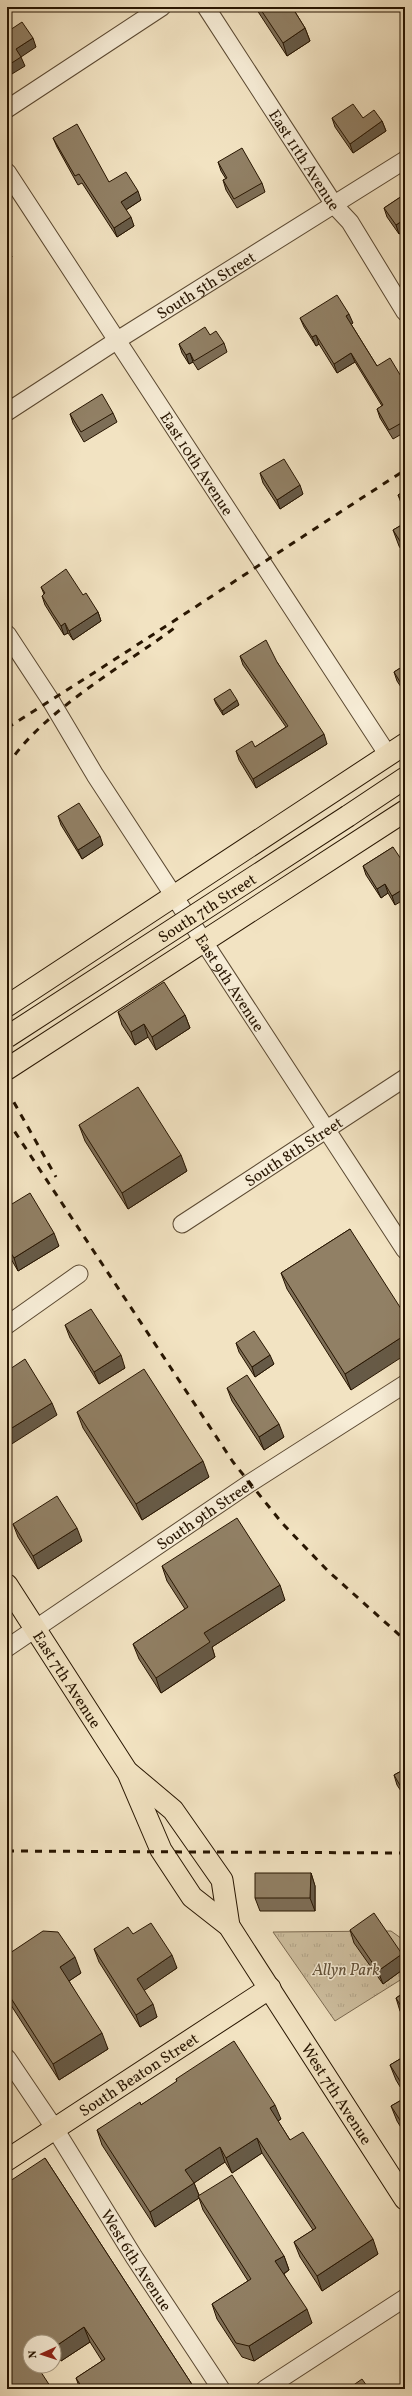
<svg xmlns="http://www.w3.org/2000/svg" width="412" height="2396" viewBox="0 0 412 2396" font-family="Vollkorn,serif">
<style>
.grass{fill:url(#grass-tufts);stroke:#7b6a51}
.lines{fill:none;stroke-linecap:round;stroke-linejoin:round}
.minor-casing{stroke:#5a4831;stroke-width:19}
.major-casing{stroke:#271501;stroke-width:23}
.minor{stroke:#f7edd7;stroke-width:17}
.major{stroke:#f2e3c2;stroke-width:21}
.rail{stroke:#271501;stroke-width:3;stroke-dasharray:7 7;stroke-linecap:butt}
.major-bridge-casing{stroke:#271501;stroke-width:23;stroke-linecap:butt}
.major-bridge{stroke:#f2e3c2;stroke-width:21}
.wall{fill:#7d6e57;stroke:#271501}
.shaded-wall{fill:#665a47;stroke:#271501}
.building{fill:#918065;stroke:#271501}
.labels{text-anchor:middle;stroke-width:3;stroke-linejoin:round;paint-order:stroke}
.street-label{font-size:16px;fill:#271501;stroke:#f7edd7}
.park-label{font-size:16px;font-style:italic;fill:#625139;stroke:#f7edd7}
</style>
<defs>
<pattern id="grass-tufts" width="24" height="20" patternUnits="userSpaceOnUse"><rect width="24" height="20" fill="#cfc0a1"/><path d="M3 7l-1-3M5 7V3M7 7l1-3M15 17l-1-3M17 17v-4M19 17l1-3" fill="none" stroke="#b2a489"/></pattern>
</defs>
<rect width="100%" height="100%" fill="#f2e3c2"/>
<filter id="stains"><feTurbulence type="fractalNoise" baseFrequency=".005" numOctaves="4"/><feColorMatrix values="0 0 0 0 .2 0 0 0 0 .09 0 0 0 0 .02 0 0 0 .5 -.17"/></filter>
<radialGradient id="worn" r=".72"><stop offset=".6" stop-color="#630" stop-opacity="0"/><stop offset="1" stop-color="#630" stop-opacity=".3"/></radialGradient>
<path class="grass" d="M391,1931L405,1941V1977L335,2021L273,1932Z"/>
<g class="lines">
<defs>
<g id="minor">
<path id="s1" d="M206,7L335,206L350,222L405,312"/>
<path d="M7,109L162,7"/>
<path id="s2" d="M7,172L388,755"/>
<path id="s3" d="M7,412L116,341L405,160"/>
<path id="s4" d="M7,634L51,701L95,775L405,1250"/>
<path id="s5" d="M182,1224L405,1078"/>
<path d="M7,1325L79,1274"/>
<path id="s6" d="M7,1648L250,1483L405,1384"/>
<path id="s7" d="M7,2058L55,2129L134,2257L221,2389"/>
<path d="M265,2389L405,2298"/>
</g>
<g id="major">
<path d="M348,816L405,778"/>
<path d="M7,1006L405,744"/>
<path d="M7,1069L405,811"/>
<path id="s8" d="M7,1585L128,1773L161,1850L192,1897L229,1926L405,2199"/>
<path d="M129,1773L173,1810L222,1880L229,1926"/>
<path id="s9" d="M7,2160L270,1988"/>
</g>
</defs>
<use href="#minor" class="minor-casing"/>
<use href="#major" class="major-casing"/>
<use href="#minor" class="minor"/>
<use href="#major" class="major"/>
<g class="rail">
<path d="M7,728C141,644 272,556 405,470"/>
<path d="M7,766C42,711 124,666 177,626"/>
<path d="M7,1090L56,1177"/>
<path d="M7,1120L233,1462L282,1523L328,1571L405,1640"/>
<path d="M7,1851L405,1853"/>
</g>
<defs>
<g id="major-bridge">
<path id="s10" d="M7,1037L348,816"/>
</g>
</defs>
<use href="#major-bridge" class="major-bridge-casing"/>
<use href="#major-bridge" class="major-bridge"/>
</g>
<g class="wall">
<path d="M255,7H292L305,28L310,41L287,56Z"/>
<path d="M332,118H363L382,121L386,131L353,153L335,127Z"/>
<path d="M53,138L109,182L141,200L126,210L134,226L117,237L82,183L78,185L57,147Z"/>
<path d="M218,162L262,183L265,192L237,208L226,190L223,180L226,179L221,171Z"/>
<path d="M405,194V230L399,234L387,217L384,208Z"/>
<path d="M300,318L353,323L351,324L377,366L405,383V432L393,439L380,418L377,409L382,406L355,362L337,373L319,344L316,346L304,327Z"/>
<path d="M210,335L224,343L227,352L198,370L193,362L189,364L182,353L179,344Z"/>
<path d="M113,413L117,422L84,442L73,423L70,414Z"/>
<path d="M260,473L303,494L280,509L263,483Z"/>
<path d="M405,491V513L398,495Z"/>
<path d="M405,523V556L399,546L393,530Z"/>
<path d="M41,587L83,595L98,612L101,621L73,640L68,633L64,635L45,605L42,596L44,594Z"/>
<path d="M240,656L277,662L327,744L256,788L239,760L236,751L255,747L286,727L243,665Z"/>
<path d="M405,665V693L397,681L394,672Z"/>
<path d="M214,699L239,705L223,715L216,704Z"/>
<path d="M58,816L103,845L82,859L61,825Z"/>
<path d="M393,847L395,905L388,893L381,898L366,875L363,866Z"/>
<path d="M118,1012L185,1015L190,1028L156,1050L148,1037L135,1045L122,1025Z"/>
<path d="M79,1125L187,1171L128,1209L85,1141Z"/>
<path d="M7,1207L59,1246L18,1271L7,1252Z"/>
<path d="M350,1229L351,1390L287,1289L281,1273Z"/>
<path d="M65,1325L125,1368L99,1384L70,1338Z"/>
<path d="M236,1343L274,1364L255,1377L239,1352Z"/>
<path d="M227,1388L284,1437L264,1450L232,1401Z"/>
<path d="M77,1412L209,1477L142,1520L83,1428Z"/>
<path d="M13,1524L82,1541L38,1569L18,1537Z"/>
<path d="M162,1566L285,1600L212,1647L215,1657L161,1693L139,1659L133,1644L185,1609L167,1581Z"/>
<path d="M405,1769V1797L397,1785L394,1775Z"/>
<path d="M311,1873L315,1886V1911H260L255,1898Z"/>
<path d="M350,1930L405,1961V1968L383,1984L354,1943Z"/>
<path d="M133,1934L177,1968L144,1990L157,2017L140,2027L99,1962L94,1949Z"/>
<path d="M7,1955L81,1973L69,1981L108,2049L59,2080L7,1999Z"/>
<path d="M405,1992V2018L400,2011L396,1998Z"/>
<path d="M405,2056V2095L396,2080L390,2065Z"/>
<path d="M176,2079L281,2119L278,2121L290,2140L378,2254L322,2291L300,2257L294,2242L313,2230L262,2153L232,2173L225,2162L194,2183L199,2195L284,2256L289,2270L284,2274L312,2323L254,2361L242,2357L217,2319L212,2304L248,2281L203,2210L199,2198L155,2227L102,2145L97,2130L141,2105L177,2082Z"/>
<path d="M405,2098V2134L397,2121L391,2106Z"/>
<path d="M45,2158L193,2386L194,2389H80L76,2378L102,2361L90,2342L61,2361L58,2357L54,2360V2342L30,2366H45L7,2389Z"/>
</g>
<g class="shaded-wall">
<path d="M305,28L310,41L287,56L283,43Z"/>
<path d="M33,38L36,47L21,57L25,66L7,77V66L16,49Z"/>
<path d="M382,121L386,131L353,153L350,144Z"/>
<path d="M138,191L141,200L124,211L121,202Z"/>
<path d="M131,217L134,226L117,237L114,228Z"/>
<path d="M405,219V230L399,234L396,225Z"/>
<path d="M9,248L12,257L7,260V249Z"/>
<path d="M349,314L353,323L349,326L346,316Z"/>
<path d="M316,335L319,344L316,346L312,337Z"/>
<path d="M190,353L193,362L189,364L186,355Z"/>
<path d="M351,353L355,362L337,373L334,364Z"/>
<path d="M300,485L303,494L280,509L277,500Z"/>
<path d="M98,612L101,621L73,640L69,631Z"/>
<path d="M65,623L68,633L64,635L61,626Z"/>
<path d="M237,700L239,705L223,715L222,711Z"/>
<path d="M324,734L327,744L256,788L253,779Z"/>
<path d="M100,836L103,845L82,859L78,850Z"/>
<path d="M405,871V882L401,874Z"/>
<path d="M385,884L388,893L381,898L377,889Z"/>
<path d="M405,888V899L395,905L392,896Z"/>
<path d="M185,1015L190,1028L156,1050L152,1037Z"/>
<path d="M144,1024L148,1037L135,1045L131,1032Z"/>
<path d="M181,1155L187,1171L128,1209L122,1193Z"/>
<path d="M54,1233L59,1246L18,1271L14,1258Z"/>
<path d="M405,1335V1355L351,1390L345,1374Z"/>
<path d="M121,1355L125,1368L99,1384L94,1372Z"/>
<path d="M270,1355L274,1364L255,1377L252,1367Z"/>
<path d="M52,1403L57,1415L7,1447V1431Z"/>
<path d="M279,1424L284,1437L264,1450L259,1437Z"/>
<path d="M203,1461L209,1477L142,1520L136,1504Z"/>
<path d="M77,1528L82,1541L38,1569L33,1556Z"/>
<path d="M280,1585L285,1600L212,1647L215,1657L161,1693L156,1678L204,1633Z"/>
<path d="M311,1873L315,1886V1911L310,1898Z"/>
<path d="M402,1954L405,1961V1968L383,1984L378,1971Z"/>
<path d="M172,1955L177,1968L142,1992L137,1979Z"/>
<path d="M75,1957L81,1973L66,1983L60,1967Z"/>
<path d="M153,2004L157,2017L140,2027L136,2015Z"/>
<path d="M102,2033L108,2049L59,2080L53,2064Z"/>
<path d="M275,2105L281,2119L275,2123L270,2108Z"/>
<path d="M7,2109L9,2113L7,2115Z"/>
<path d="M257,2138L262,2153L232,2173L226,2158Z"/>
<path d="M220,2147L225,2162L191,2185L185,2170Z"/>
<path d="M194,2183L200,2198L198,2196L199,2198L155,2227L150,2212Z"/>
<path d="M373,2239L378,2254L322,2291L317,2276Z"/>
<path d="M284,2256L289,2270L280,2276L275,2261Z"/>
<path d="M307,2309L312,2323L254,2361L249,2346Z"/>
<path d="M84,2327L90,2342L61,2361L56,2346Z"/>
<path d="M54,2345L58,2357L54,2360Z"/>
<path d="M34,2366H45L36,2372Z"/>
<path d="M193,2386L194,2389H188Z"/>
</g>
<g class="building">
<path d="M259,7H292L305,28L283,43Z"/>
<path d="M22,22L33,38L16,49L21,57L7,66V32Z"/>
<path d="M353,104L363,118L374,110L382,121L350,144L332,118Z"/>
<path d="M77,124L109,182L126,172L138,191L121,202L131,217L114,228L79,174L75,176L53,138Z"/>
<path d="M242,148L262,183L234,199L223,180L227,178L218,162Z"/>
<path d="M405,194V219L396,225L384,208Z"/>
<path d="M337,295L349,314L346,316L377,366L390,358L405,383V421L389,430L377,409L383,405L351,353L334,364L316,335L312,337L300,318Z"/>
<path d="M205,327L210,335L216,331L224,343L194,361L190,353L186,355L179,344Z"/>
<path d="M102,394L113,413L81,432L70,414Z"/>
<path d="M284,459L300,485L277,500L260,473Z"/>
<path d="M405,491V506L398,495Z"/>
<path d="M405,523V549L393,530Z"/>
<path d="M66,569L83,595L86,593L98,612L69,631L65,623L61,626L53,614L42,596L45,593L41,587Z"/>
<path d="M266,640L277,662L324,734L253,779L236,751L252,741L255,747L288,726L240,656Z"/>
<path d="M405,665V690L394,672Z"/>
<path d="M230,689L237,700L222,711L214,699Z"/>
<path d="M79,803L100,836L78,850L58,816Z"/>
<path d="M393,847L405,865V871L401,874L405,879V888L392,896L385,884L377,889L363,866Z"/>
<path d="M164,982L185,1015L152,1037L144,1024L131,1032L118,1012Z"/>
<path d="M138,1087L181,1155L122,1193L79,1125Z"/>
<path d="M30,1193L54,1233L14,1258L7,1247V1207Z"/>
<path d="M350,1229L405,1315V1335L345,1374L281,1273Z"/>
<path d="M91,1309L121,1355L94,1372L65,1325Z"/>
<path d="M254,1331L270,1355L252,1367L236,1343Z"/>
<path d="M25,1359L52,1403L7,1431V1371Z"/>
<path d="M144,1369L203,1461L136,1504L77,1412Z"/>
<path d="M247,1375L279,1424L259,1437L227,1388Z"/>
<path d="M57,1496L77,1528L33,1556L13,1524Z"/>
<path d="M237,1518L280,1585L204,1633L210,1642L156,1678L133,1644L188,1607L162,1566Z"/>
<path d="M405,1769V1794L394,1775Z"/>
<path d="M255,1873H311L310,1898H255Z"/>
<path d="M374,1913L402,1954L378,1971L350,1930Z"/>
<path d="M151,1923L172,1955L137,1979L153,2004L136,2015L94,1949L128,1927L133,1934Z"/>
<path d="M43,1931L58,1932L75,1957L60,1967L102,2033L53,2064L7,1992V1955Z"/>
<path d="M405,1992V2010L404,2011L396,1998Z"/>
<path d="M234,2041L275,2105L270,2108L290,2140L303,2132L373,2239L317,2276L294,2242L316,2228L257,2138L226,2158L220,2147L185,2170L194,2183L150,2212L97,2130L140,2102L141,2105L177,2081L176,2079Z"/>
<path d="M405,2056V2089L390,2065Z"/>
<path d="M405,2098V2128L391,2106Z"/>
<path d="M45,2158L193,2386L188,2389H83L76,2378L105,2359L84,2327L56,2346L54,2343V2342H30V2366H37L52,2389H7V2183Z"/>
<path d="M232,2175L284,2256L275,2261L307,2309L249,2346L236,2343L212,2304L251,2279L198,2196Z"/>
<path d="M362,2379L369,2389H348Z"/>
</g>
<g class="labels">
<g class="street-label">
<text dy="6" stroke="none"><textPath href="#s1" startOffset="182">East 11th Avenue</textPath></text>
<text dy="6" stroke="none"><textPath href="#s3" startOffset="236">South 5th Street</textPath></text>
<text dy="6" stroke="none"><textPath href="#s2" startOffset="348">East 10th Avenue</textPath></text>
<text dy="6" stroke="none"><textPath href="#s10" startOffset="238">South 7th Street</textPath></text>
<text dy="6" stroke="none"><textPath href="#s4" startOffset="414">East 9th Avenue</textPath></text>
<text dy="6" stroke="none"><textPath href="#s5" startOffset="133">South 8th Street</textPath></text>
<text dy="6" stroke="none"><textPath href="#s6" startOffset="239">South 9th Street</textPath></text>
<text dy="6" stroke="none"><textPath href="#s8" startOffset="112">East 7th Avenue</textPath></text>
<text dy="6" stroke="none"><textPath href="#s9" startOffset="157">South Beaton Street</textPath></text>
<text dy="6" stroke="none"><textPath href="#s8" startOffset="610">West 7th Avenue</textPath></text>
<text dy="6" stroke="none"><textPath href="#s7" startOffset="240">West 6th Avenue</textPath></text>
</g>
<g class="park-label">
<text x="346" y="1975">Allyn Park</text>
</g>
</g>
<rect width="412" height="2396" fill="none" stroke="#f2e3c2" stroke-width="24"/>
<rect x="8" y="8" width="396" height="2380" fill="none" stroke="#271501" stroke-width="2"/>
<rect x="12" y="12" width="388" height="2372" fill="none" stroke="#271501"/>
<g transform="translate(42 2354) rotate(267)"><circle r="19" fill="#f7edd7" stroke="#a49781"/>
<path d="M0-3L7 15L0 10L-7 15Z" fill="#8f2418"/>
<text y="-6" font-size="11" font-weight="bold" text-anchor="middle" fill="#271501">N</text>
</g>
<rect width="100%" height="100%" filter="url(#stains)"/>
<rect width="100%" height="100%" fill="url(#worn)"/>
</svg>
